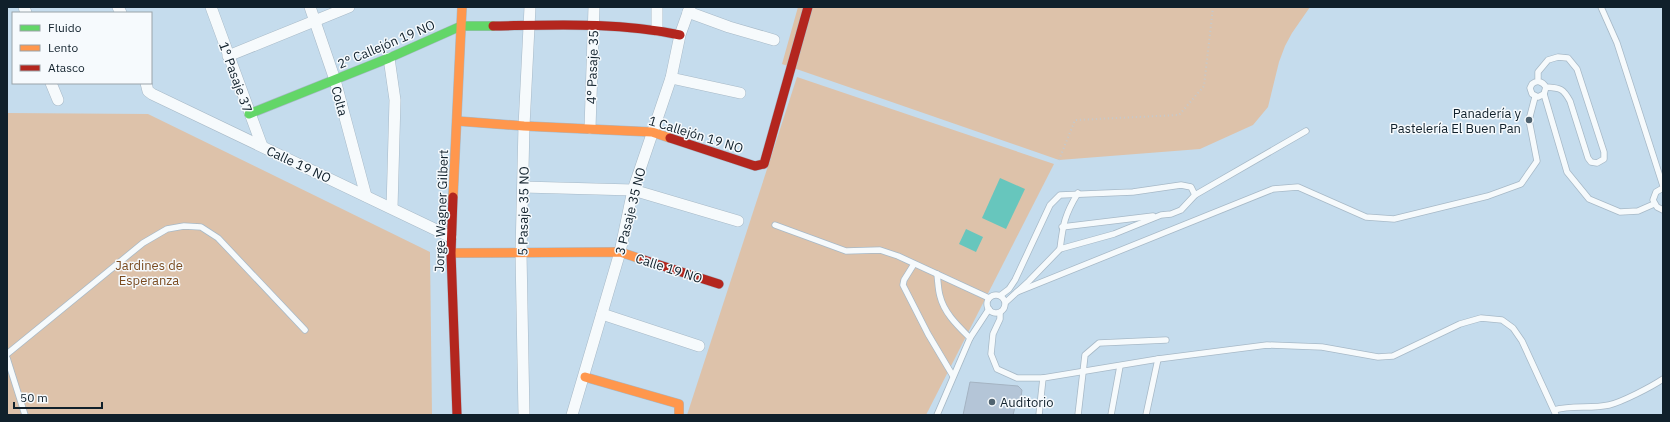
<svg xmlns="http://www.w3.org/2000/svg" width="1670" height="422" viewBox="0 0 1670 422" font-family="'IBM Plex Sans',sans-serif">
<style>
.green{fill:#ddc2aa}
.water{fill:#67c6bd}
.building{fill:#b4c5d7;stroke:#a4b3c2}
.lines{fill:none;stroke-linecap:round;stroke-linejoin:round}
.lane-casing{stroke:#a7b9c7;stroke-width:7}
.street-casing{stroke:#a7b9c7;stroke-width:12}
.fast-casing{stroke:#a7b9c7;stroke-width:10}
.slow-casing{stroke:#a7b9c7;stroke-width:10}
.jam-casing{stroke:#a7b9c7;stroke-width:10}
.path{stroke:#c3cacf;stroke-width:2;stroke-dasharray:1 3;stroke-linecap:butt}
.lane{stroke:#f6fafc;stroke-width:5.5}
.street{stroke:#f6fafc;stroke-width:11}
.fast{stroke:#63d668;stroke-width:9}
.slow{stroke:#ff974d;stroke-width:9}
.jam{stroke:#b3261e;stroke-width:9}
.poi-dot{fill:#4f626f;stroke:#f6fafd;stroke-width:1.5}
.labels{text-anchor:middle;stroke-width:3;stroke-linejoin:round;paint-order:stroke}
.street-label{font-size:13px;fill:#10202b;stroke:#f6fafd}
.poi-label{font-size:13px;fill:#10202b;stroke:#f6fafd;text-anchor:end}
.park-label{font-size:13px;fill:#7a4b20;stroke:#f6fafd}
</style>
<rect width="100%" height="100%" fill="#c5dced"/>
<g class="green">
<path d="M798,7H1310L1292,33L1285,46L1279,62L1268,107L1253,125L1200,149L1059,160L782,64Z"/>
<path d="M797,77L1054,164L926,415H687Z"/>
<path d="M7,113L148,114L430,252L432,415H7Z"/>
</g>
<g class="water">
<path d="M1000,178L1025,189L1006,229L982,218Z"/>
<path d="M966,229L983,237L976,252L959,244Z"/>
</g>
<path class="building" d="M970,382L1018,386L1022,390L1021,397L1015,407L1013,415H963Z"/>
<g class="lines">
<defs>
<g id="lane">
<path d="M1601,7L1617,43L1663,186"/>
<path d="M1538,81V72L1548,60L1558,57L1568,58L1577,69L1604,152V159L1597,163L1591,162L1588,158L1570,101C1563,88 1560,88 1546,87C1542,81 1537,80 1532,84L1530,88L1532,94L1538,97L1544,94L1546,87"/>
<path d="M1544,94L1567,172L1589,199L1620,212L1638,211L1654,204"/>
<path d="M1663,188L1656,192L1653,200L1657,207L1663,210"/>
<path d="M775,225L846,251L880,250L898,256L989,298"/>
<path d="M1062,227L1153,216"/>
<path d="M1060,249C1063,224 1065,214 1078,193"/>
<path d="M914,264L904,280L903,285L928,334L953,376"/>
<path d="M937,274C938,281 938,289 940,296C944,313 958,326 970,338"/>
<path d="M1017,292L1273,189L1298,187L1366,217L1394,219L1488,196L1521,184L1537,161L1529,120L1535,97"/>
<circle cx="996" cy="304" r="9"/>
<path d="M1001,295L1009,289L1015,280L1050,205L1060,195L1133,192L1181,185L1191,187L1195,195"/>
<path d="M1006,302L1029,281L1060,249L1114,234L1161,215L1171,214L1181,210L1195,195L1306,131"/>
<path d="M1000,313V319L993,334L991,354L997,369L1017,378H1043L1158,359L1267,345L1322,347L1378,357L1393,356L1460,324L1481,318L1502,320L1513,328L1522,341L1556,415"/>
<path d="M7,354L143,243L167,229L184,226L201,227L218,238L305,330"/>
<path d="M7,358L25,415"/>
<path d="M1554,410C1572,405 1591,409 1609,405C1622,402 1651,387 1663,379"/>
<path d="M937,415L970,338L989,309"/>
<path d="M1039,415L1043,378"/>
<path d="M1078,415L1085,355L1099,343L1166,340"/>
<path d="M1111,415L1120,366"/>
<path d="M1146,415L1158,359"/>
</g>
<g id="street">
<path d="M24,7L26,13"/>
<path d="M118,7L121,13"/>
<path d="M211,7L262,146"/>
<path d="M310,7L335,80L366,196"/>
<path d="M688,12L729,27L774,40"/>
<path d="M657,30V7"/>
<path d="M228,56L349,7"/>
<path d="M389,58L395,100L392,208"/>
<path d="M671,78L740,93"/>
<path d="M51,83L58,100"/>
<path d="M146,83L148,91L152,94L451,237"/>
<path d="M590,128L594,7"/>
<path d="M523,187L633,190L738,221"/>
<path d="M602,314L699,346"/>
<path d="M524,415L521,253L524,126L530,7"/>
<path d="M572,415L620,252L633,190L671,78L680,35L690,7"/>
</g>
<path id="fast" d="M249,114L389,58L461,26H493"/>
<g id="slow">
<path d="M457,121L524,126L652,132L670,138"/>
<path d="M453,197L462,7"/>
<path d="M451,253L620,252L644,260"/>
<path d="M585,377L679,404V415"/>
</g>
<g id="jam">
<path d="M493,26C556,25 618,22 680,35"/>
<path d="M670,138L755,166L764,164L808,7"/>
<path d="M453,197L451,253L457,415"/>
<path d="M644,260L719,284"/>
</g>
</defs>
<use href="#lane" class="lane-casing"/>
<use href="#street" class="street-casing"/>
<use href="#fast" class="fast-casing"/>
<use href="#slow" class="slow-casing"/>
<use href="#jam" class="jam-casing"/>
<path class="path" d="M1059,160L1075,120L1179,115L1204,86L1213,7"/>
<use href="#lane" class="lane"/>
<use href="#street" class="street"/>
<use href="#fast" class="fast"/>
<use href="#slow" class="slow"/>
<use href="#jam" class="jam"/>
</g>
<g class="poi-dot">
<circle cx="1529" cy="120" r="4"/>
<circle cx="992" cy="402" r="4"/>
</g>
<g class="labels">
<g class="street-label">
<text transform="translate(386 44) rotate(-23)" y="5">2° Callejón 19 NO</text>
<text transform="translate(592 67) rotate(-88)" y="5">4° Pasaje 35</text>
<text transform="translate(236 77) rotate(70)" y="5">1° Pasaje 37</text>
<text transform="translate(340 101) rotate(75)" y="5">Colta</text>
<text transform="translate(696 134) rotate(17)" y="5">1 Callejón 19 NO</text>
<text transform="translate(299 164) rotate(25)" y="5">Calle 19 NO</text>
<text transform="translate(441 211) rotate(-88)" y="5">Jorge Wagner Gilbert</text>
<text transform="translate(523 211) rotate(-89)" y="5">5 Pasaje 35 NO</text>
<text transform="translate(630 211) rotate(-76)" y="5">3 Pasaje 35 NO</text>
<text transform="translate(669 268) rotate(18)" y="5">Calle 19 NO</text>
</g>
<g class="poi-label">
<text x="1521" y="118">Panadería y<tspan x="1521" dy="15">Pastelería El Buen Pan</tspan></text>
<text x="1000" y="407" text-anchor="start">Auditorio</text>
</g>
<g class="park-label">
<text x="149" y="270">Jardines de<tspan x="149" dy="15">Esperanza</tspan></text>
</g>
</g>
<rect width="1670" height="422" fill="none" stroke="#10202b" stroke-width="16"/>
<rect x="12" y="12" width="140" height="72" fill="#f6fafd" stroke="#9aa3a9"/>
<rect x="20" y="25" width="20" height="6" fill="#63d668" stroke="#9aa3a9"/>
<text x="48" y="32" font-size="12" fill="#10202b">Fluido</text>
<rect x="20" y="45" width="20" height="6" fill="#ff974d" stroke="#9aa3a9"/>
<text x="48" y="52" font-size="12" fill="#10202b">Lento</text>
<rect x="20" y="65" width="20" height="6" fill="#b3261e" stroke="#9aa3a9"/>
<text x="48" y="72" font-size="12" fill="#10202b">Atasco</text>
<path d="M14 402v6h88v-6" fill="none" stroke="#10202b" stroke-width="2"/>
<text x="20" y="402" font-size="12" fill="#10202b" stroke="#f6fafd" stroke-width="3" paint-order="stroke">50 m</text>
</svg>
